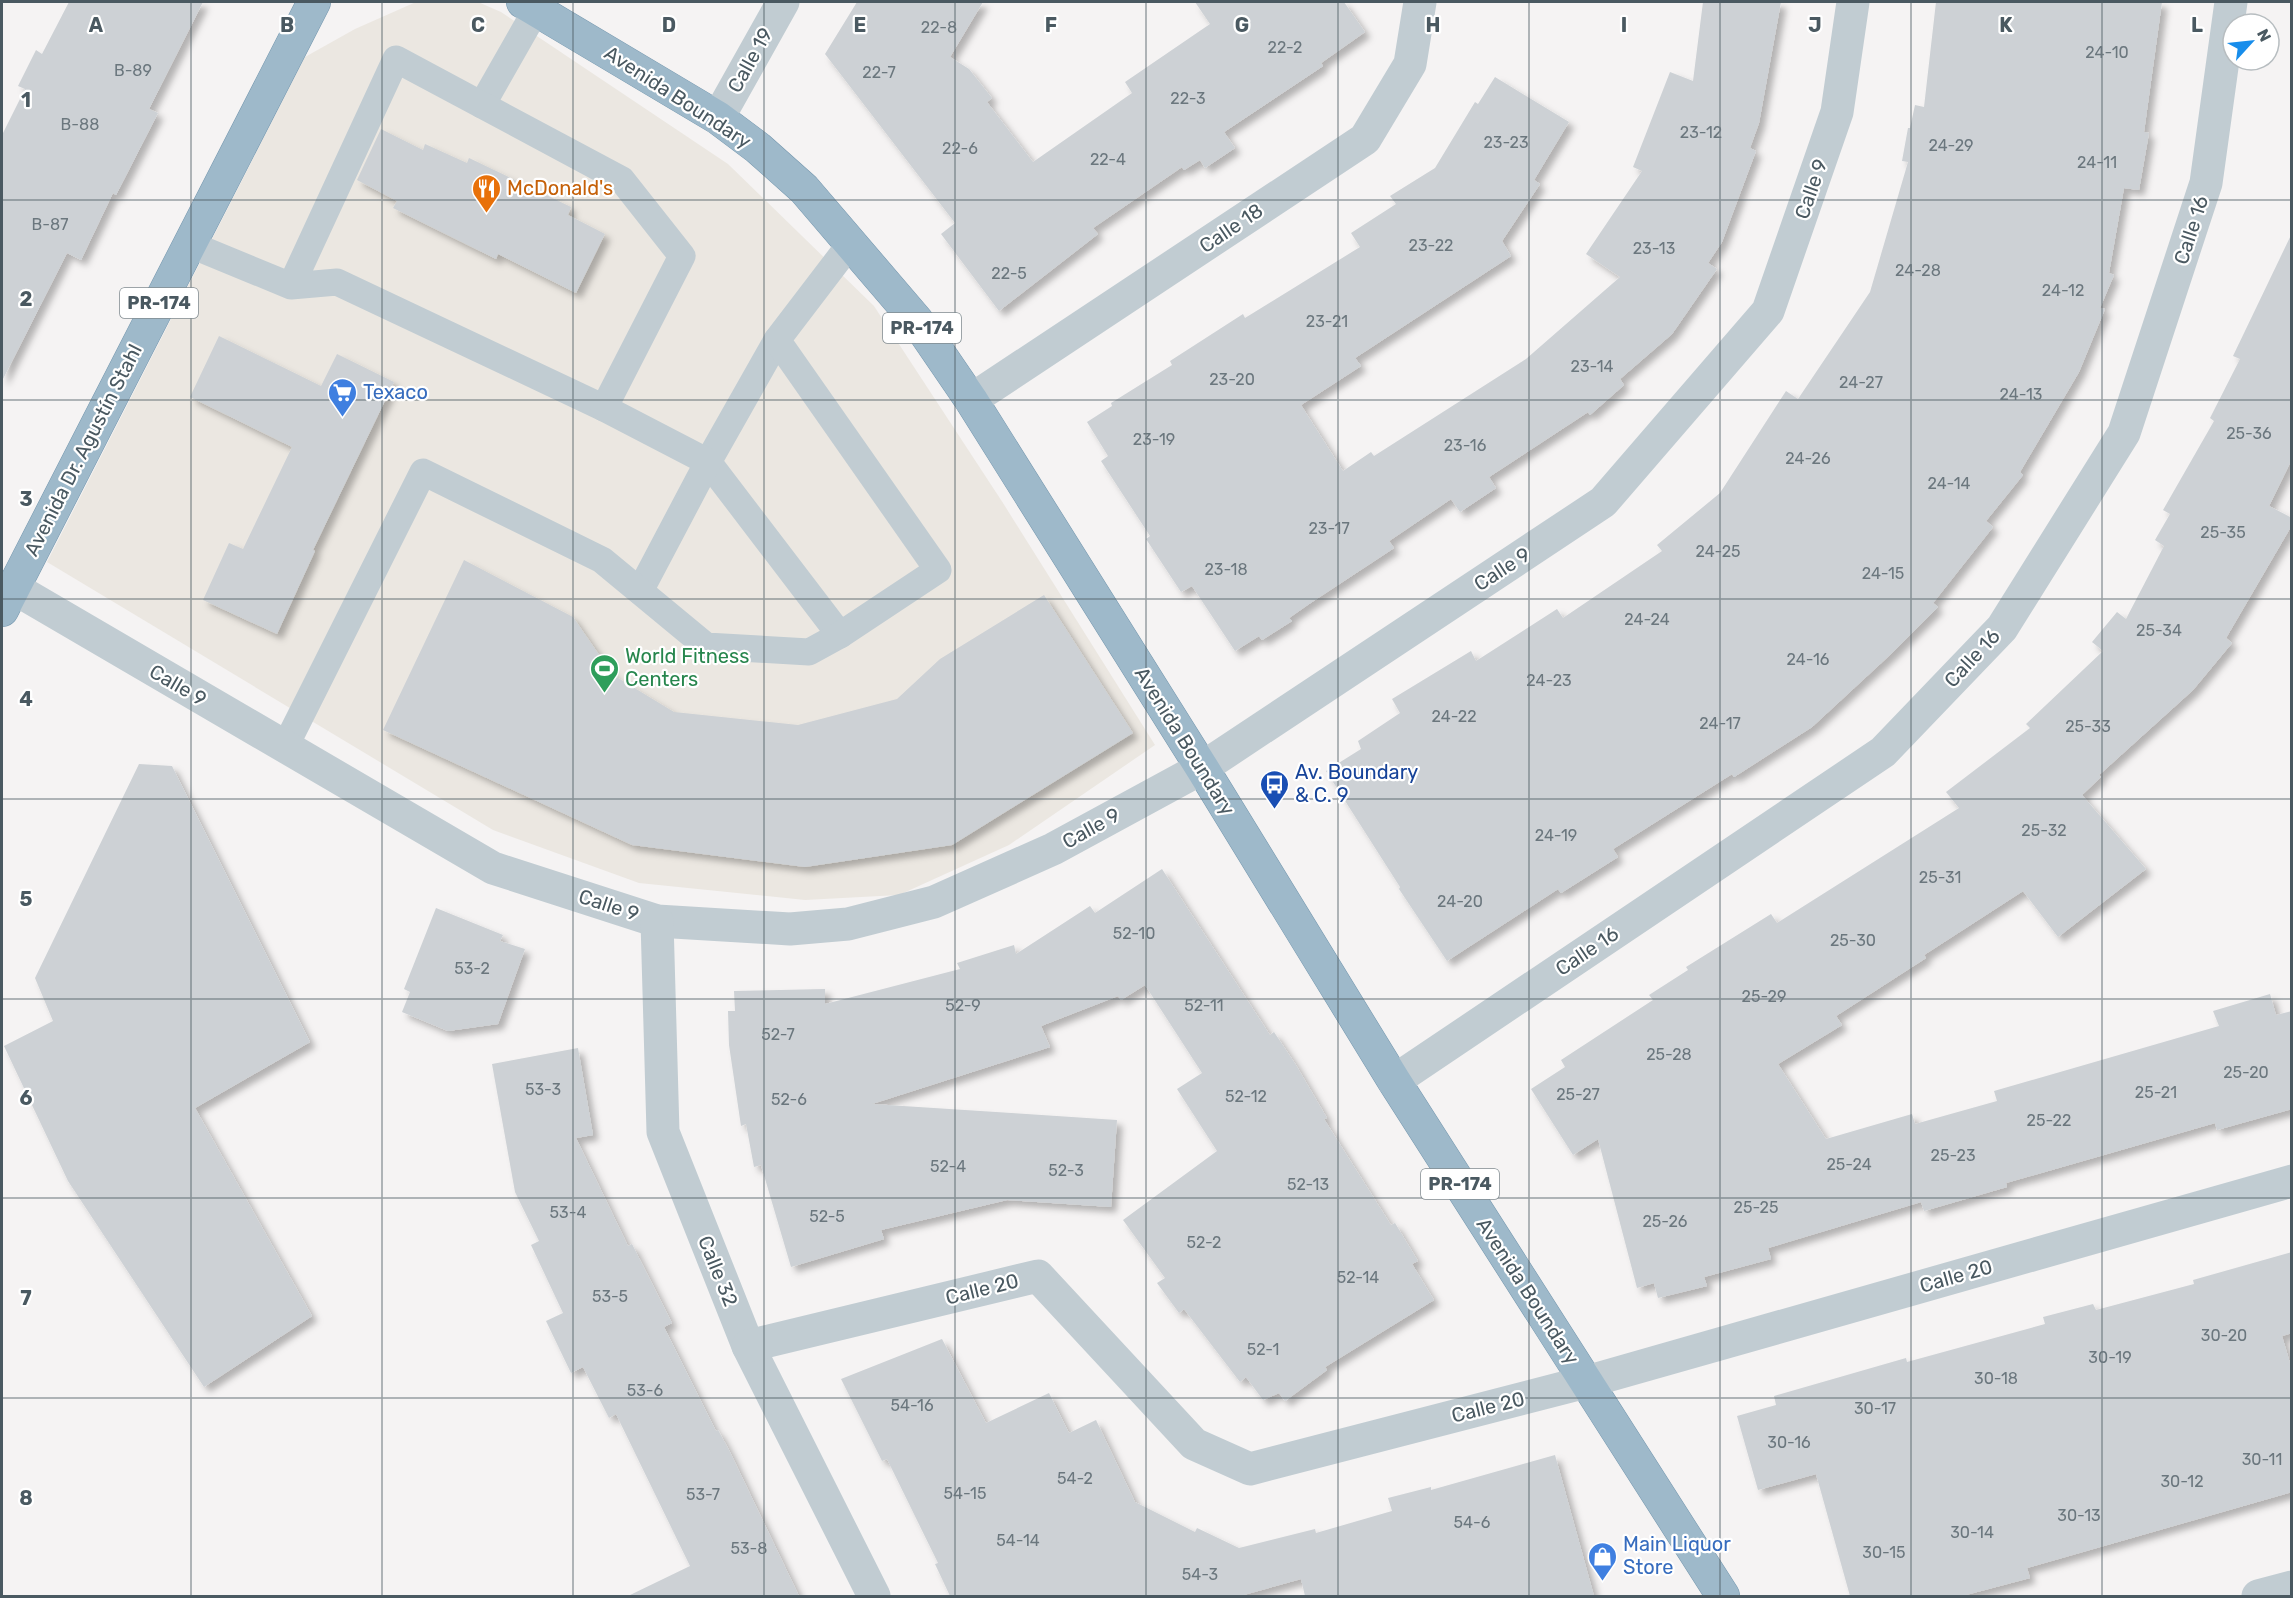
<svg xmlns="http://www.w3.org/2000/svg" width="2293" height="1598" viewBox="0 0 2293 1598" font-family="Rubik,sans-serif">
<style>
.commercial{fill:#ebe7e1}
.building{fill:#cdd1d5;filter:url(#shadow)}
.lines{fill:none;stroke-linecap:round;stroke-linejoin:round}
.trunk-casing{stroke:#7597ae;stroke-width:34}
.service{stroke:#c1ccd2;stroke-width:27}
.minor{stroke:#c1ccd2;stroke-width:33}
.tertiary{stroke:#c1ccd2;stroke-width:33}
.trunk{stroke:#9eb9ca;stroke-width:33}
.grid{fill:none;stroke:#4a5961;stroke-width:1.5;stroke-opacity:0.55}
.labels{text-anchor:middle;stroke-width:4.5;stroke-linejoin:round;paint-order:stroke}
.number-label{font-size:16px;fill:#6b777e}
.shield{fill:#fff;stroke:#808b90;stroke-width:1.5}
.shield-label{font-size:18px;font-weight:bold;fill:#4a5961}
.street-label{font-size:20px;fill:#4a5961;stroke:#fff}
.food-label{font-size:20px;fill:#c56008;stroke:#fff;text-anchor:start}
.shop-label{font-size:20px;fill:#366cbe;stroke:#fff;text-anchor:start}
.leisure-label{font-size:20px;fill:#27864d;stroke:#fff;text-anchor:start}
.transit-label{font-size:20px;fill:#164399;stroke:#fff;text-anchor:start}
.grid-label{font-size:20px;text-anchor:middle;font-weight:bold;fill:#4a5961;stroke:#fff;stroke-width:4.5;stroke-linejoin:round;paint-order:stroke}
</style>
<defs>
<filter id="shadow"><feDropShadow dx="5.5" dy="5.5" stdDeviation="3" flood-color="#0004"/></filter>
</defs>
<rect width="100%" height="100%" fill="#f5f3f3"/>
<path class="commercial" d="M416,2H478L501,12L728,164L874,306L1003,503L1155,745L1009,845L899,895L805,900L639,883L493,830L47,562L305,57L355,29Z"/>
<g class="building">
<path d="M69,2H203L149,109L158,113L116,195L113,193L81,260L67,253L2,381V135L25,89L18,86L36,50L42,54Z"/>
<path d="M857,2H983L950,57L969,69L992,98L987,102L1033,162L1132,93L1125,82L1210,24L1195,2H1344L1365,32L1321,63L1323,66L1224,132L1235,148L1205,168L1200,160L1184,170L1182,167L1093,228L1098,234L999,311L941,234L955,223L825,54Z"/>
<path d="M1703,2H1781L1759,123L1750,148L1756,151L1722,242L1708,263L1717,269L1672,334L1620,379L1624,385L1590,415L1588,412L1489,477L1496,488L1460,512L1451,499L1389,541L1394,548L1309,604L1289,618L1292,621L1262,640L1259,636L1235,651L1192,586L1181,592L1146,539L1150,536L1101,461L1108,456L1087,422L1112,406L1111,403L1172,365L1170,361L1243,314L1245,318L1360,247L1351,233L1396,204L1390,196L1435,168L1475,102L1478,104L1495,77L1569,122L1534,180L1540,184L1502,241L1511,256L1355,358L1361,366L1301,405L1343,471L1371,452L1374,456L1526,359L1620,277L1586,254L1642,171L1633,167L1670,72L1693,81Z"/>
<path d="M1936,2H2162L2144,132L2149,133L2139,190L2124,188L2109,273L2114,275L2100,308L2105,309L2079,372L2020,472L2023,475L1986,521L1993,527L1933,603L1938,607L1892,653L1812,727L1734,777L1732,774L1613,849L1618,857L1561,893L1558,889L1447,961L1399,889L1400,887L1326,771L1361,749L1358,741L1400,713L1392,699L1471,651L1476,661L1557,609L1563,618L1662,551L1657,545L1720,493L1786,391L1798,399L1870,292L1908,162L1902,161L1908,128H1910L1915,105L1924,107Z"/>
<path d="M381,129L423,150L425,144L467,163L469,158L571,207L568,215L605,234L576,293L498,254L496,259L393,208L397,201L357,180Z"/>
<path d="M2292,233V459L2269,506L2292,518V525L2226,638L2232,643L2193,690L2099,775L2101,777L2082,795L2146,869L2058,937L2023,891L1924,955L1926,958L1836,1016L1842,1025L1778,1064L1826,1139L1912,1114L1915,1124L1997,1101L1994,1091L2219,1026L2213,1011L2270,994L2276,1015L2292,1011V1109L2217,1130L2215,1123L2006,1183L2007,1187L1924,1211L1921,1202L1768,1248L1771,1259L1704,1277L1707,1286L1658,1298L1654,1283L1637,1288L1598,1139L1573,1155L1531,1089L1565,1067L1561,1060L1653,1000L1649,995L1688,970L1686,967L1771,914L1777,923L1959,808L1946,792L2030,728L2026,724L2103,651L2092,642L2117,612L2126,619L2164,546L2155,540L2170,514L2163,510L2214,421L2210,418L2240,359L2233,356Z"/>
<path d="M219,336L321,386L337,354L394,382L313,550L315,551L277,634L203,600L229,543L243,549L292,447L190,397Z"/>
<path d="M464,560L573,617L613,675L674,712L798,725L897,699L940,659L1044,595L1133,733L952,845L805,867L632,845L383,730Z"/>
<path d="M139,764L172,766L310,1042L195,1108L312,1316L204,1387L68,1181L4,1046L53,1021L35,978Z"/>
<path d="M1162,869L1270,1035L1274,1032L1296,1065L1327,1118L1324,1119L1391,1225L1395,1223L1418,1261L1412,1264L1434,1300L1325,1367L1327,1370L1285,1401L1279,1393L1263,1400L1246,1377L1240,1382L1184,1309L1179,1313L1157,1283L1165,1278L1123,1220L1217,1151L1177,1089L1202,1073L1145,985L1121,1000L1118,996L1041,1026L1050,1047L872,1104L1117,1120L1111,1207L1007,1200L881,1230L884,1239L791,1267L761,1165L754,1167L746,1124L741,1126L729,1045L728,1011H735L734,991L825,989V1004L960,969L957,963L1014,945L1016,954L1090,906L1095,913Z"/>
<path d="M436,908L503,935L500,941L525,949L498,1024L448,1031L402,1012L410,992L404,989Z"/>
<path d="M578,1048L593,1135L576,1138L628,1246L632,1244L672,1323L664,1327L716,1431L718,1430L729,1450L799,1596H628L690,1566L616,1414L609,1418L583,1367L571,1373L546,1321L563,1313L531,1245L539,1241L515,1192L492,1064Z"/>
<path d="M2292,1252V1333L2282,1336L2292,1370V1492L2027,1568L2030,1578L1962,1596H1850L1816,1474L1758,1490L1737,1416L1776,1405L1774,1396L1906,1358L1907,1362L2045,1324L2043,1317L2093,1304L2096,1310L2194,1284L2193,1280Z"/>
<path d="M942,1339L986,1423L1049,1393L1069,1433L1096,1420L1135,1502L1195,1532L1197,1528L1239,1548L1315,1529L1316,1533L1392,1511L1388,1498L1431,1487V1490L1555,1455L1594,1596H1305L1301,1579L1240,1596H950L935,1564L938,1563L887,1459L882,1461L841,1379Z"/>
</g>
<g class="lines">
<defs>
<g id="trunk">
<path d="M523,2L718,118L758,148L804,189L917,321L971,400L1202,768L1394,1081L1723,1596"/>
<path d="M2,610L314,2"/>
</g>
</defs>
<use href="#trunk" class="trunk-casing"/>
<g class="service">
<path d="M482,105L536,10"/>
<path d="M189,244L291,286L396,59L622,180L682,256L604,408L337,282L291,286"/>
<path d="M777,340L708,462L840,635"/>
<path d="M604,408L708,462L640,591"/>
<path d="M285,747L423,472L602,560L706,646L809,652L840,635L938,570L777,340L851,243"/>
</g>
<g class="minor">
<path d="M718,118L783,2"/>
<path d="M971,400L1365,139L1410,64L1420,2"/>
<path d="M12,587L493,868L657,921L790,929L848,924L934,902L1053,849L1202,768L1603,502L1768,311L1837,112L1853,2"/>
<path d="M657,921L663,1132L748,1346L874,1596"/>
<path d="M1394,1081L1883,752L2002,628L2124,433L2206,183L2231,2"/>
<path d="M748,1346L1038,1276L1194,1444L1250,1469L1586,1382L2292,1181"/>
</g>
<path class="tertiary" d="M2258,1596L2292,1587"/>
<use href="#trunk" class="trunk"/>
</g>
<path class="grid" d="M191,2V1596M382,2V1596M573,2V1596M764,2V1596M955,2V1596M1146,2V1596M1338,2V1596M1529,2V1596M1720,2V1596M1911,2V1596M2102,2V1596M2,200H2292M2,400H2292M2,599H2292M2,799H2292M2,999H2292M2,1198H2292M2,1398H2292"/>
<defs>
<symbol id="restaurant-pin" viewBox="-11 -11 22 30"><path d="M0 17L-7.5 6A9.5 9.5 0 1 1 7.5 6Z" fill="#e8710a" stroke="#fff"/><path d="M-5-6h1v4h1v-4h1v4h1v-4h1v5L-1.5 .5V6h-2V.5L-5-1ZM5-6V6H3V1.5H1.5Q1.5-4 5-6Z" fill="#fff"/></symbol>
<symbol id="supermarket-pin" viewBox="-11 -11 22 30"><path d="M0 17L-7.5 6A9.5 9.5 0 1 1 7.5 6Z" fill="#3f7fe0" stroke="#fff"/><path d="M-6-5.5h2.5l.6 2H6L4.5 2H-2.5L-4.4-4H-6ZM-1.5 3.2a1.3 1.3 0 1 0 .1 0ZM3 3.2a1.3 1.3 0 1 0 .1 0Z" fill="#fff"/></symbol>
<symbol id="stadium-pin" viewBox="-11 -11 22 30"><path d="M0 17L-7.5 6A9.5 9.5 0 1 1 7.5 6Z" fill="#2e9e5b" stroke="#fff"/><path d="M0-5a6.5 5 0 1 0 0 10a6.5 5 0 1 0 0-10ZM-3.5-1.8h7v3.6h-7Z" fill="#fff"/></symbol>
<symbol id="bus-pin" viewBox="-11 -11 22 30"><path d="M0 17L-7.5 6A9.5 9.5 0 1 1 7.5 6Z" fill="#1a4fb4" stroke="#fff"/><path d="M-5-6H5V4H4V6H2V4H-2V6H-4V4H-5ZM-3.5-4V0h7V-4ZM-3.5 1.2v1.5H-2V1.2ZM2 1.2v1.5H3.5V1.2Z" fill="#fff"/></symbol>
<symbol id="shop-pin" viewBox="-11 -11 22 30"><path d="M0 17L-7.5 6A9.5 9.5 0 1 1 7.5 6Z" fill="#3f7fe0" stroke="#fff"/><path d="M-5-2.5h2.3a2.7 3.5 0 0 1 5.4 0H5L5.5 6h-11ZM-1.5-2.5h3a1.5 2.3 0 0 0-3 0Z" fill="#fff"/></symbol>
</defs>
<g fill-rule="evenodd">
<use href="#restaurant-pin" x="470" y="172" width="33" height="45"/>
<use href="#supermarket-pin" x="326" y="376" width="33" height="45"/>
<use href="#stadium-pin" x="588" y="652" width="33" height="45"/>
<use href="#bus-pin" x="1258" y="768" width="33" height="45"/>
<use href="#shop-pin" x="1586" y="1540" width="33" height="45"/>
</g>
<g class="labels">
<g class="number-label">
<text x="939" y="33">22-8</text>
<text x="1285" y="53">22-2</text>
<text x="2107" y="58">24-10</text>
<text x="133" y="76">B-89</text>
<text x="879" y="78">22-7</text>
<text x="1188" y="104">22-3</text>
<text x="80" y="130">B-88</text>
<text x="1701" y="138">23-12</text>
<text x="1506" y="148">23-23</text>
<text x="1951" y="151">24-29</text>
<text x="960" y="154">22-6</text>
<text x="1108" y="165">22-4</text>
<text x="2097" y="168">24-11</text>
<text x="50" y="230">B-87</text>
<text x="1431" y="251">23-22</text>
<text x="1654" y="254">23-13</text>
<text x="1918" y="276">24-28</text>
<text x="1009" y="279">22-5</text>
<text x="2063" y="296">24-12</text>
<text x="1327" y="327">23-21</text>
<text x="1592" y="372">23-14</text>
<text x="1232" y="385">23-20</text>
<text x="1861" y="388">24-27</text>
<text x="2021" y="400">24-13</text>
<text x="2249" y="439">25-36</text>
<text x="1154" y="445">23-19</text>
<text x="1465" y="451">23-16</text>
<text x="1808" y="464">24-26</text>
<text x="1949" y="489">24-14</text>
<text x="1329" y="534">23-17</text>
<text x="2223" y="538">25-35</text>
<text x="1718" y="557">24-25</text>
<text x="1226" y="575">23-18</text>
<text x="1883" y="579">24-15</text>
<text x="1647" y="625">24-24</text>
<text x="2159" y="636">25-34</text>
<text x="1808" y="665">24-16</text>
<text x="1549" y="686">24-23</text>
<text x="1454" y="722">24-22</text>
<text x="1720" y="729">24-17</text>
<text x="2088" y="732">25-33</text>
<text x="2044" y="836">25-32</text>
<text x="1556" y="841">24-19</text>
<text x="1940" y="883">25-31</text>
<text x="1460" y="907">24-20</text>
<text x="1134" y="939">52-10</text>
<text x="1853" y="946">25-30</text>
<text x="472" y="974">53-2</text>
<text x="1764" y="1002">25-29</text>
<text x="963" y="1011">52-9</text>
<text x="1204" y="1011">52-11</text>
<text x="778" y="1040">52-7</text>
<text x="1669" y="1060">25-28</text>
<text x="2246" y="1078">25-20</text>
<text x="543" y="1095">53-3</text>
<text x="2156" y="1098">25-21</text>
<text x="1578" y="1100">25-27</text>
<text x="1246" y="1102">52-12</text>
<text x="789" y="1105">52-6</text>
<text x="2049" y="1126">25-22</text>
<text x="1953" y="1161">25-23</text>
<text x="1849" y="1170">25-24</text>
<text x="948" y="1172">52-4</text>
<text x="1066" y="1176">52-3</text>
<text x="1308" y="1190">52-13</text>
<text x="1756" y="1213">25-25</text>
<text x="568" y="1218">53-4</text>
<text x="827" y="1222">52-5</text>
<text x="1665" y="1227">25-26</text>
<text x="1204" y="1248">52-2</text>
<text x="1358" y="1283">52-14</text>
<text x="610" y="1302">53-5</text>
<text x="2224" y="1341">30-20</text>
<text x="1263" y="1355">52-1</text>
<text x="2110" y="1363">30-19</text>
<text x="1996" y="1384">30-18</text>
<text x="645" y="1396">53-6</text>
<text x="912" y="1411">54-16</text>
<text x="1875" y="1414">30-17</text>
<text x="1789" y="1448">30-16</text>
<text x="2262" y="1465">30-11</text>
<text x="1075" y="1484">54-2</text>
<text x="2182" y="1487">30-12</text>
<text x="965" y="1499">54-15</text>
<text x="703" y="1500">53-7</text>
<text x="2079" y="1521">30-13</text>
<text x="1472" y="1528">54-6</text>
<text x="1972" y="1538">30-14</text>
<text x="1018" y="1546">54-14</text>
<text x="749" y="1554">53-8</text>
<text x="1884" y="1558">30-15</text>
<text x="1200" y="1580">54-3</text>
</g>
<g class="shield">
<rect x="120" y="288" width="78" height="30" rx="4.5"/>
<rect x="883" y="313" width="78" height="30" rx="4.5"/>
<rect x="1421" y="1169" width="78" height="30" rx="4.5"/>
</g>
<g class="shield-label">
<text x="159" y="309">PR-174</text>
<text x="922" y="334">PR-174</text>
<text x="1460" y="1190">PR-174</text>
</g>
<g class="street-label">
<text transform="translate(750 60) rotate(-61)" y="7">Calle 19</text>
<text transform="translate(678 97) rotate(33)" y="7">Avenida Boundary</text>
<text transform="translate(1811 189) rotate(-71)" y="7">Calle 9</text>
<text transform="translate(1231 228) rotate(-34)" y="7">Calle 18</text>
<text transform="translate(2191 230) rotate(-72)" y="7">Calle 16</text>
<text transform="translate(83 450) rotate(-63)" y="7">Avenida Dr. Agustín Stahl</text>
<text transform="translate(1502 569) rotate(-33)" y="7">Calle 9</text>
<text transform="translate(1972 658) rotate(-47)" y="7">Calle 16</text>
<text transform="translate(178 685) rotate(30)" y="7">Calle 9</text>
<text transform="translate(1185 741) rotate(58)" y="7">Avenida Boundary</text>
<text transform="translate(1091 828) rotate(-29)" y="7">Calle 9</text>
<text transform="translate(609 905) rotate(18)" y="7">Calle 9</text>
<text transform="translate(1587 951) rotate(-34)" y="7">Calle 16</text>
<text transform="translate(718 1271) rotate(68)" y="7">Calle 32</text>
<text transform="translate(1956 1276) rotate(-16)" y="7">Calle 20</text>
<text transform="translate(982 1289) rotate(-14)" y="7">Calle 20</text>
<text transform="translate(1528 1291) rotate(57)" y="7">Avenida Boundary</text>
<text transform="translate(1488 1407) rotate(-14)" y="7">Calle 20</text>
</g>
<g class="food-label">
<text x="507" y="195">McDonald's</text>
</g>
<g class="shop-label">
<text x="363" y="399">Texaco</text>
<text x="1623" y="1551">Main Liquor<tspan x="1623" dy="23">Store</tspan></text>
</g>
<g class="leisure-label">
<text x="625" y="663">World Fitness<tspan x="625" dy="23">Centers</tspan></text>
</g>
<g class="transit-label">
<text x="1295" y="779">Av. Boundary<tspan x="1295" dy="23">&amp; C. 9</tspan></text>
</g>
</g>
<g class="grid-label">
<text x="96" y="32">A</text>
<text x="287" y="32">B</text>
<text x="478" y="32">C</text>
<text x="669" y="32">D</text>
<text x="860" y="32">E</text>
<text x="1051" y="32">F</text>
<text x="1242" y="32">G</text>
<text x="1433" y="32">H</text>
<text x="1624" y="32">I</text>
<text x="1815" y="32">J</text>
<text x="2006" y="32">K</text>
<text x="2197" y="32">L</text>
<text x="26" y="107">1</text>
<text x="26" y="306">2</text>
<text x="26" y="506">3</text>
<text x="26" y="706">4</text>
<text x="26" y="906">5</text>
<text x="26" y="1105">6</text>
<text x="26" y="1305">7</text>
<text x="26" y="1505">8</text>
</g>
<rect width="2293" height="1598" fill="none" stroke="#4a5961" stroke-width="6"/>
<g transform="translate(2251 42) rotate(63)"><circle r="28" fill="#ffffff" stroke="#b7bdc0" stroke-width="1.5"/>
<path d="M0-4.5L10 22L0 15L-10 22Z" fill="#178deb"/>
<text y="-9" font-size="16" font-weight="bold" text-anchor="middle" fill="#4a5961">N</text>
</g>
</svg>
